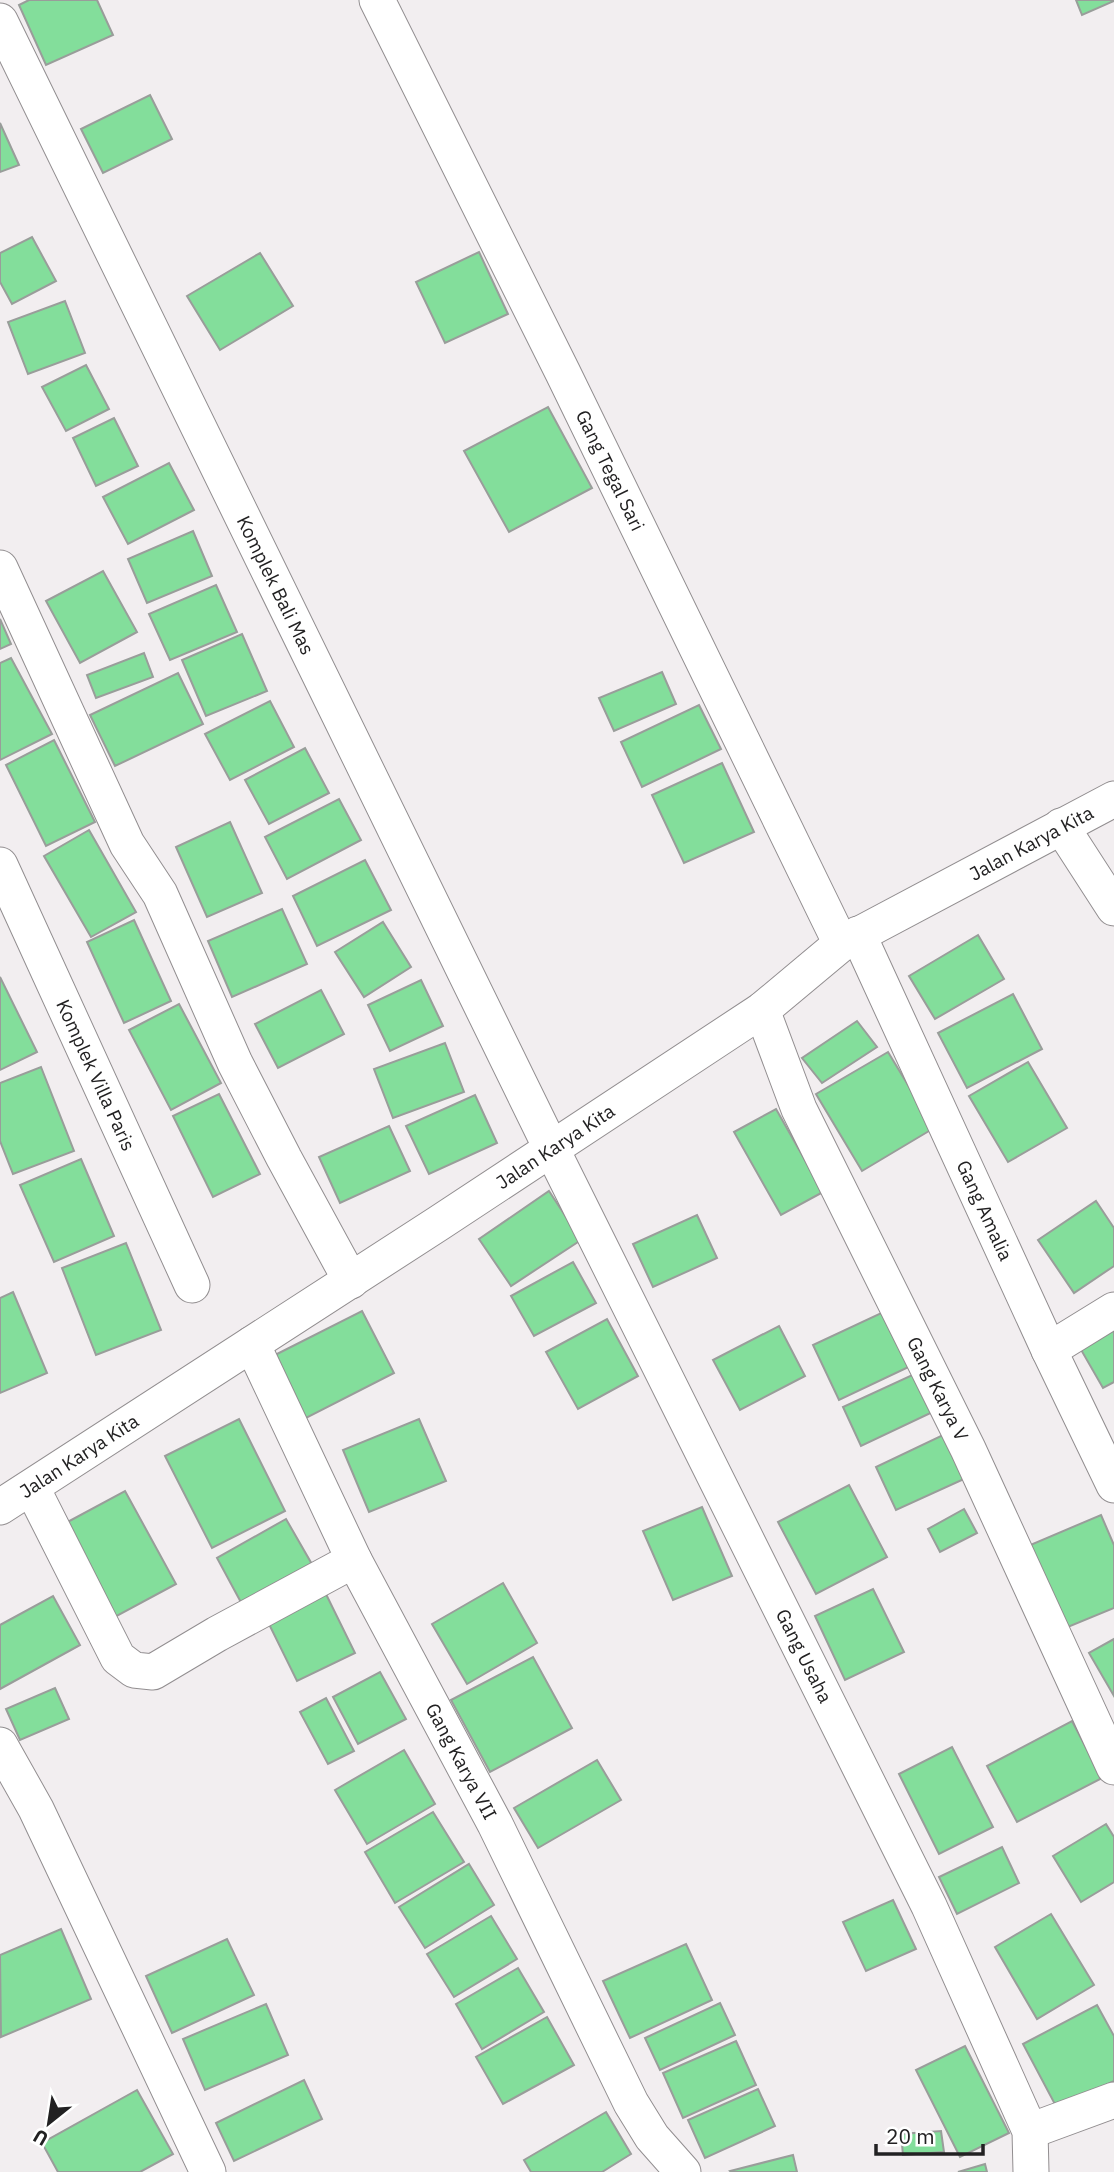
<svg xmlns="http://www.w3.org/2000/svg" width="1114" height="2172" viewBox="0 0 1114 2172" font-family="'IBM Plex Sans',sans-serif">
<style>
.building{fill:#83de9b;stroke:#999d9a;stroke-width:2}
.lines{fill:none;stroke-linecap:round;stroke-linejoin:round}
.street-casing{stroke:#928e90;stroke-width:37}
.street{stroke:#fff;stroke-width:35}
.labels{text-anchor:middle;stroke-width:5;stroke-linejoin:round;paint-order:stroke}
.street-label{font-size:19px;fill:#222122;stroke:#fff}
</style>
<rect width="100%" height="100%" fill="#f2eef0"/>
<g class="building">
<path d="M29,0H97L113,35L46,65L19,5Z"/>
<path d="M1076,0H1114V1L1082,15Z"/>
<path d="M150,95L172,139L103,173L81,129Z"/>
<path d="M0,123L19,165L0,172Z"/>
<path d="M32,237L56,281L12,304L0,282V253Z"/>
<path d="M479,252L508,314L445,343L416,282Z"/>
<path d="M260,253L293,306L220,350L187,296Z"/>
<path d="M65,301L85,353L28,374L8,322Z"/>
<path d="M86,365L109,409L66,431L42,387Z"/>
<path d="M548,407L592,488L509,532L464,451Z"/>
<path d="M114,418L138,466L96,486L73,438Z"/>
<path d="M169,463L194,510L128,544L103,497Z"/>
<path d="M193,531L212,576L147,603L128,559Z"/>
<path d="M103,571L137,632L80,663L46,601Z"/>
<path d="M216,585L237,632L170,660L149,614Z"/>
<path d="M0,619L11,644L0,649Z"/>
<path d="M242,634L267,691L206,716L182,660Z"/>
<path d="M144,653L153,677L96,698L87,675Z"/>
<path d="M11,658L52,734L0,760V663Z"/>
<path d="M662,672L676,704L614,731L599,698Z"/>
<path d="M178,673L203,724L115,766L90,715Z"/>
<path d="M270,701L294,747L230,780L205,734Z"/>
<path d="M699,705L721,749L642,787L621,742Z"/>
<path d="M54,740L95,822L46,846L6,765Z"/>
<path d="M305,748L329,793L269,824L245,780Z"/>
<path d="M722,763L754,832L684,863L652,795Z"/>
<path d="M339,799L361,840L287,879L265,837Z"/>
<path d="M230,822L262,893L207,917L176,847Z"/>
<path d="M89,830L136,912L91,937L44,856Z"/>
<path d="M365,860L391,910L317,946L293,896Z"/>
<path d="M282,909L307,964L232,997L208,941Z"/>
<path d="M134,920L171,1001L124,1023L87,942Z"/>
<path d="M383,922L411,967L364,997L335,952Z"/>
<path d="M978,935L1004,979L935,1019L909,976Z"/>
<path d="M0,977L37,1052L0,1070Z"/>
<path d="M421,980L443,1026L390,1051L368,1005Z"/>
<path d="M321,990L344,1034L278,1068L255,1024Z"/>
<path d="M1013,994L1042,1049L967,1088L938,1033Z"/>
<path d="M179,1004L221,1083L171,1110L129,1030Z"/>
<path d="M857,1021L877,1047L822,1083L802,1058Z"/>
<path d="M445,1043L464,1092L393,1118L374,1069Z"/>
<path d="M888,1052L934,1128L862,1171L816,1094Z"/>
<path d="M1028,1062L1067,1128L1008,1162L969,1096Z"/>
<path d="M41,1067L74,1151L13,1174L0,1141V1083Z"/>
<path d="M219,1094L260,1174L213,1197L173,1116Z"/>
<path d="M475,1095L497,1143L429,1174L406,1126Z"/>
<path d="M776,1109L823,1192L781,1215L734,1132Z"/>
<path d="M389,1126L410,1171L340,1203L319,1157Z"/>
<path d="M81,1159L114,1236L54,1262L20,1185Z"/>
<path d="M549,1191L581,1240L511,1286L479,1239Z"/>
<path d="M1096,1201L1114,1228V1266L1074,1293L1038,1240Z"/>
<path d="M697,1215L717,1258L653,1287L633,1244Z"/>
<path d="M126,1243L161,1330L96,1355L62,1268Z"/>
<path d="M573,1262L596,1303L534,1336L511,1296Z"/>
<path d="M13,1292L47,1373L0,1393V1298Z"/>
<path d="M892,1308L917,1363L839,1400L813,1345Z"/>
<path d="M362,1311L394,1373L306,1418L273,1356Z"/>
<path d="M607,1319L638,1376L578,1409L546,1352Z"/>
<path d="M1114,1320V1382L1103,1388L1076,1341Z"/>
<path d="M779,1326L805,1376L740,1410L713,1360Z"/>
<path d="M921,1371L939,1409L861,1446L843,1407Z"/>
<path d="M239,1419L285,1511L212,1548L165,1456Z"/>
<path d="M419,1419L446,1481L369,1512L343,1450Z"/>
<path d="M943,1435L964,1479L896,1510L876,1467Z"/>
<path d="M849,1485L887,1557L816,1594L778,1522Z"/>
<path d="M125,1491L176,1584L113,1618L62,1525Z"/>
<path d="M702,1507L732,1576L673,1600L643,1531Z"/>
<path d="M964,1509L977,1533L940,1552L928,1529Z"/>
<path d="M1101,1515L1114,1545V1608L1063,1629L1028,1546Z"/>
<path d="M286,1519L313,1566L243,1606L217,1558Z"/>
<path d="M503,1583L537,1643L467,1684L432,1624Z"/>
<path d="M322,1586L355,1653L297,1681L264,1614Z"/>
<path d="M873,1589L904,1652L845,1680L815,1616Z"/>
<path d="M53,1596L80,1645L0,1689V1625Z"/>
<path d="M1114,1639V1696L1089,1653Z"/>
<path d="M533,1657L572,1728L490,1772L451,1700Z"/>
<path d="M380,1672L406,1719L358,1744L333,1697Z"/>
<path d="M55,1688L69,1719L20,1740L6,1709Z"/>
<path d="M326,1698L354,1751L328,1764L300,1712Z"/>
<path d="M1072,1721L1102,1778L1017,1822L987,1766Z"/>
<path d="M952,1747L993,1827L939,1854L899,1774Z"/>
<path d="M404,1750L435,1804L367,1844L335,1790Z"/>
<path d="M597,1760L621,1800L538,1848L514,1808Z"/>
<path d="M433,1812L464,1862L395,1903L365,1852Z"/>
<path d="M1106,1824L1114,1837V1882L1081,1902L1053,1856Z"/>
<path d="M1002,1847L1019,1883L957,1914L939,1877Z"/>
<path d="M469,1864L494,1905L425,1948L399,1907Z"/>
<path d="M893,1900L916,1949L866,1971L843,1922Z"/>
<path d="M1051,1914L1094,1985L1037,2019L995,1947Z"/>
<path d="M491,1916L517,1959L454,1997L427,1954Z"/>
<path d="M61,1929L91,1999L1,2037L0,1955Z"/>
<path d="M227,1939L254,1995L172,2033L146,1976Z"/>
<path d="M686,1944L712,2000L630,2038L603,1981Z"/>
<path d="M518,1968L544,2012L482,2049L456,2004Z"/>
<path d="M720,2003L735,2035L660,2070L645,2038Z"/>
<path d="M266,2004L288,2055L205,2090L183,2039Z"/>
<path d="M1097,2005L1114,2036V2081L1058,2110L1023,2044Z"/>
<path d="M547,2017L574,2065L503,2104L476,2057Z"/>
<path d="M736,2041L756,2085L683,2118L663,2073Z"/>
<path d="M965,2046L1009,2133L960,2157L916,2070Z"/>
<path d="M304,2080L322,2119L234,2161L216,2123Z"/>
<path d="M758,2089L775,2126L705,2158L688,2120Z"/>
<path d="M137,2090L173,2154L140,2172H58L42,2143Z"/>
<path d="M606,2112L631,2154L602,2172H531L524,2160Z"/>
<path d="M941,2131L944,2152L903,2155L901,2134Z"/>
<path d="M793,2155L797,2172H731L730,2171Z"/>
<path d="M985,2164L987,2172H958Z"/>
</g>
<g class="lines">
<defs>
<g id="street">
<path id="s1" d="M377,0L563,373L841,944"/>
<path id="s2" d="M0,21L551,1148L929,1906L1030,2131L1031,2172"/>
<path d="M0,568L127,844L160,894L235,1063L284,1158L351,1281"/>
<path d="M1061,826L1114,908"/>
<path id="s3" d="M0,865L192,1285"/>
<path id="s4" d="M858,934L1049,1350L1114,1485"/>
<path id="s5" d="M762,1010L799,1109L968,1449L1114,1767"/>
<path id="s6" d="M252,1344L354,1560L495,1824L631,2103L652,2137L683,2172"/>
<path d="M1049,1350L1114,1310"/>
<path d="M32,1488L118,1658L134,1670L153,1672L217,1634L354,1560"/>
<path id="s7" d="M0,1507L439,1223L762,1010L841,944L1114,799"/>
<path d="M0,1745L36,1809L208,2172"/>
<path d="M1030,2131L1114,2100"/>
</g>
</defs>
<use href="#street" class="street-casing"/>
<use href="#street" class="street"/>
</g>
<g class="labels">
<g class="street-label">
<text dy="7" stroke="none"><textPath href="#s1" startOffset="525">Gang Tegal Sari</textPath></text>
<text dy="7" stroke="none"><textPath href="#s2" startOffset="628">Komplek Bali Mas</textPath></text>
<text dy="7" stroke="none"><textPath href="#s7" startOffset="1228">Jalan Karya Kita</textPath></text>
<text dy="7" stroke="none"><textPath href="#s3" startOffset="231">Komplek Villa Paris</textPath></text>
<text dy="7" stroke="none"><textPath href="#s7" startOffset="662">Jalan Karya Kita</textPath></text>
<text dy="7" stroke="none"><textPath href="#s4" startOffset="304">Gang Amalia</textPath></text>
<text dy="7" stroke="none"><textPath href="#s5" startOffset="418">Gang Karya V</textPath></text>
<text dy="7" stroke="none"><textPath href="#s7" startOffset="94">Jalan Karya Kita</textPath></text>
<text dy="7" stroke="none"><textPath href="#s2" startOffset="1822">Gang Usaha</textPath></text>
<text dy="7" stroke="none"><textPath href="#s6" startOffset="467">Gang Karya VII</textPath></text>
</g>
</g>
<g transform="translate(49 2123) rotate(210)" stroke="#ffffff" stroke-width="5" paint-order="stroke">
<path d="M0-5L12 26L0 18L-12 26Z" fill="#222122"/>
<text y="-10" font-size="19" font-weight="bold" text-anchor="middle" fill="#222122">U</text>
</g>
<path d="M876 2144v10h107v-10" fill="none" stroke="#222122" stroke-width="3.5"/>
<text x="886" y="2144" font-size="21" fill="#222122" stroke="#ffffff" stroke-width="5" paint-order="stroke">20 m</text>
</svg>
